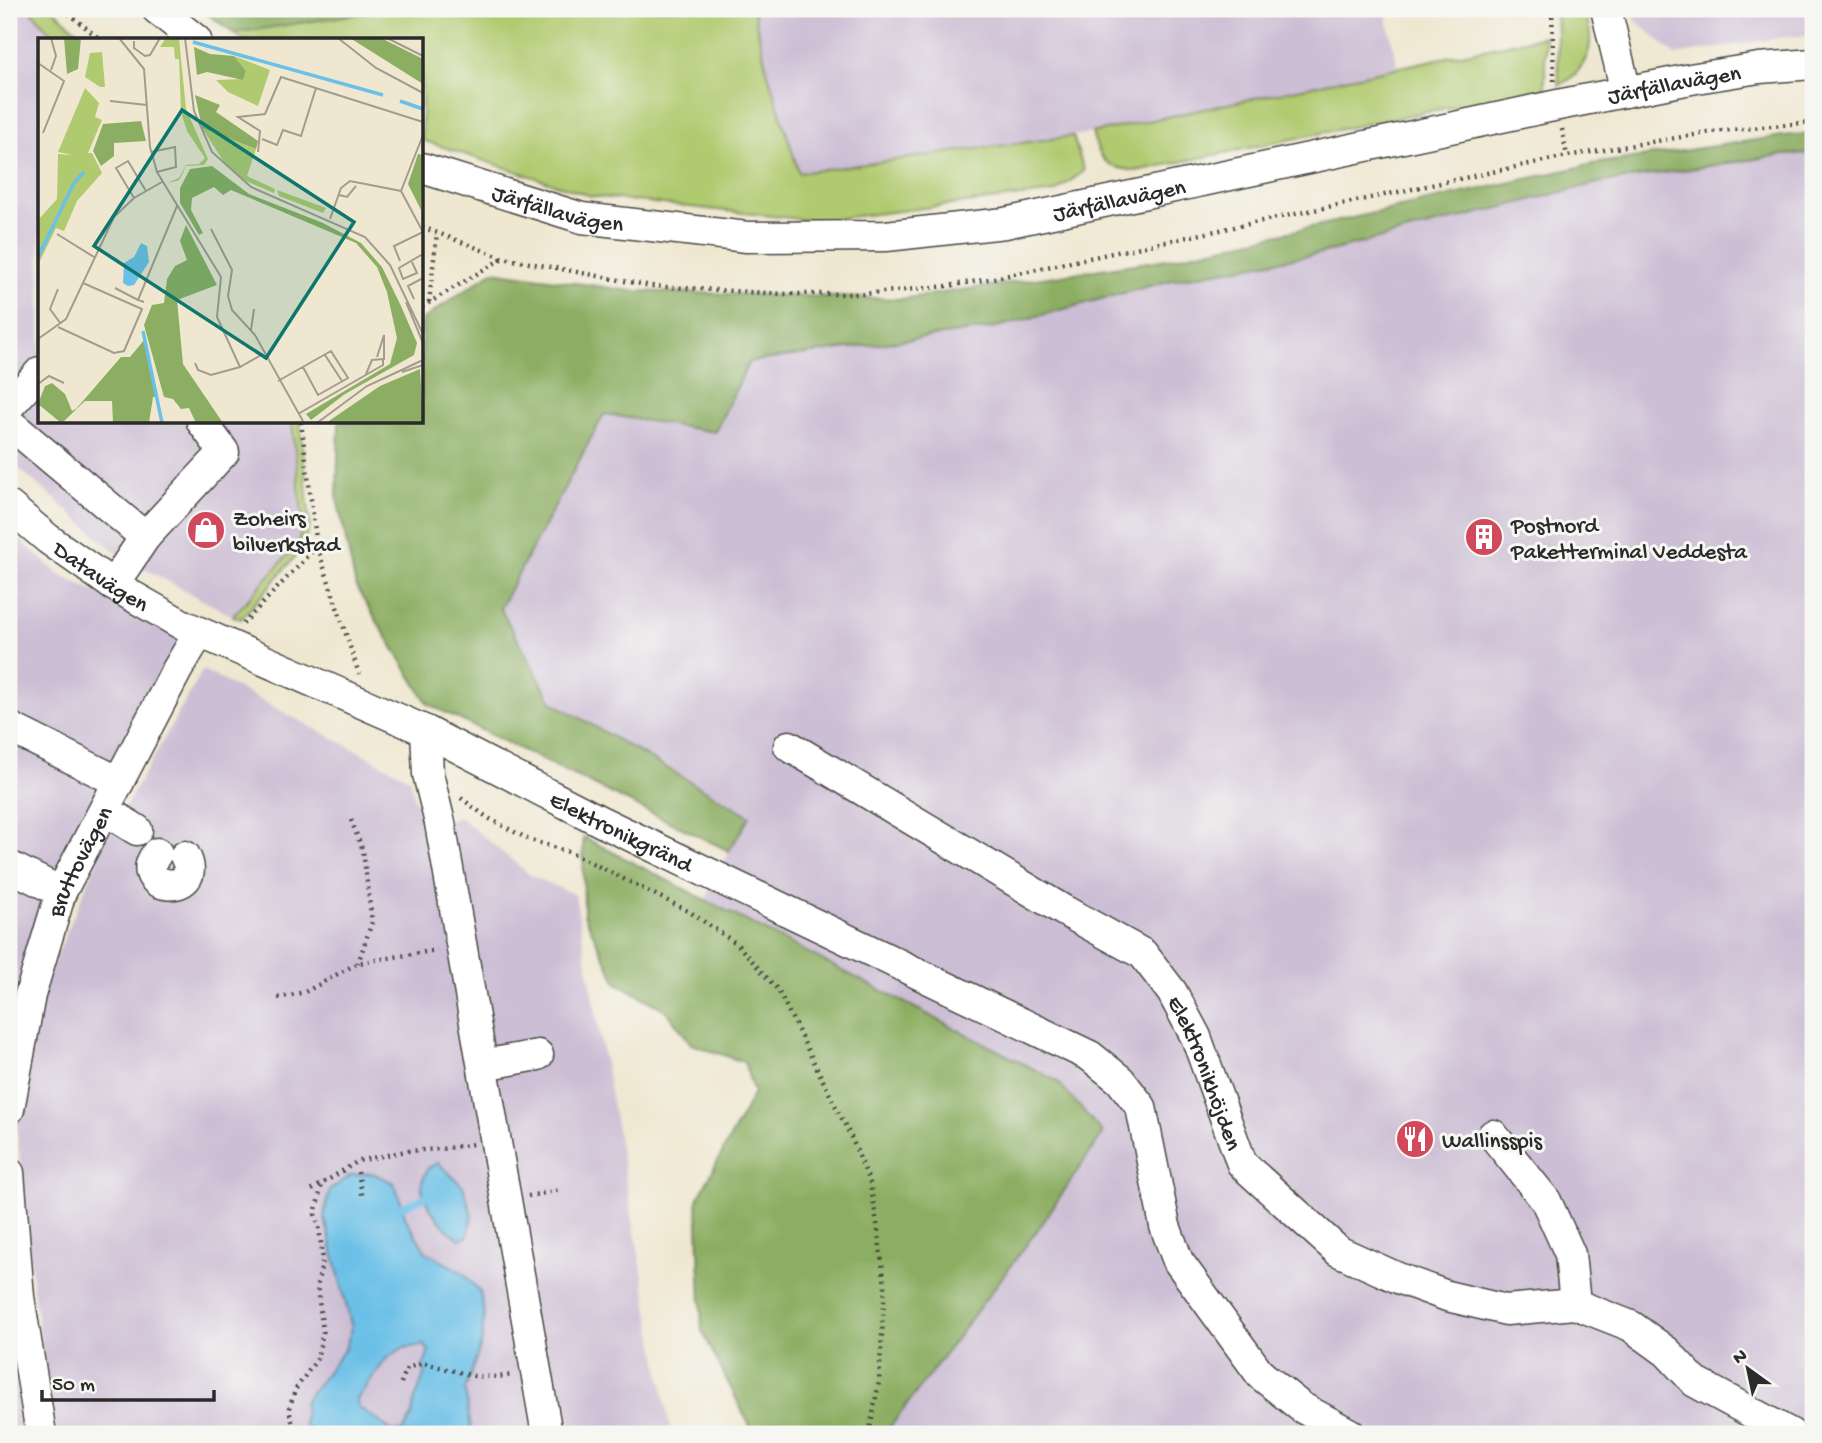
<svg xmlns="http://www.w3.org/2000/svg" width="1822" height="1443" viewBox="0 0 1822 1443" font-family="'Gochi Hand',sans-serif">
<style>
.industrial{fill:#ccbed4}
.green{fill:#b0ca70;stroke:#6e7a4e;stroke-width:2}
.forest{fill:#8cae62;stroke:#5c6c46;stroke-width:2}
.water{fill:#6bc0e7;stroke:#4b7689;stroke-width:2;fill-rule:evenodd}
.lines{fill:none;stroke-linecap:round;stroke-linejoin:round}
.stream{stroke:#6bc0e7;stroke-width:7}
.minor-casing{stroke:#484744;stroke-width:33}
.path{stroke:#484744;stroke-width:4.5;stroke-dasharray:2 5;stroke-linecap:butt}
.minor{stroke:#fff;stroke-width:30}
.labels{text-anchor:middle;stroke-width:6;stroke-linejoin:round;paint-order:stroke}
.street-label{font-size:23px;fill:#2b2b2b;stroke:#f6f6f2}
.poi-label{font-size:23px;fill:#2b2b2b;stroke:#f6f6f2;text-anchor:start}
.inset-river{fill:none;stroke:#6bc0e7;stroke-width:3.5}
.inset-road{fill:none;stroke:#a19c8e;stroke-width:2}
.view{fill:#0f766e;fill-opacity:0.15;stroke:#0f766e;stroke-width:3.5}
.inset-edge{fill:none;stroke:#2b2b2b;stroke-width:3.5}
</style>
<rect width="100%" height="100%" fill="#f6f6f2"/>
<filter id="ink" filterUnits="userSpaceOnUse"><feTurbulence type="fractalNoise" baseFrequency=".0143" numOctaves="2"/><feDisplacementMap in="SourceGraphic" scale="14" xChannelSelector="R" yChannelSelector="G"/><feConvolveMatrix kernelMatrix="1 2 1 2 8 2 1 2 1" color-interpolation-filters="sRGB"/></filter>
<filter id="wash" filterUnits="userSpaceOnUse"><feTurbulence type="fractalNoise" baseFrequency=".00686" numOctaves="4" result="noise"/><feDisplacementMap in="SourceGraphic" scale="28" xChannelSelector="R" yChannelSelector="G"/><feGaussianBlur stdDeviation="1.57" result="paint"/><feColorMatrix in="noise" values="0 0 0 0 0 0 0 0 0 0 0 0 0 0 0 0 0 1.4 0 .05"/><feComposite in="paint" operator="in"/></filter>
<g filter="url(#wash)">
<rect width="100%" height="100%" fill="#efe7d0"/>
<g class="industrial">
<path d="M9,9H30L57,40H40V422H292L303,523L298,544L233,616L122,557L9,460Z"/>
<path d="M753,9H1385L1398,68L1092,133L799,173L768,74Z"/>
<path d="M1632,9H1813V36H1791L1675,55L1635,20Z"/>
<path d="M1813,153V1434H885L1038,1229L1103,1132L1057,1081L705,900L729,851L750,816L552,702L500,608L604,414L714,432L749,362L993,328L1172,280L1322,253L1599,183L1781,155Z"/>
<path d="M9,530L60,575L192,636L79,833L16,990L9,1025Z"/>
<path d="M203,670L409,778L422,826L460,817L530,875L575,895L671,1434H55L34,1297L16,1122L42,991L104,844Z"/>
<path d="M9,1330L24,1434H9Z"/>
</g>
<g class="green">
<path d="M30,9H53L87,40H57Z"/>
<path d="M390,9H753L768,74L799,173L1073,136L1084,171L1055,192L817,221L591,196L422,140V40H244L233,33Z"/>
<path d="M1556,9H1582C1586,17 1589,26 1590,36C1592,56 1577,78 1559,85Z"/>
<path d="M1545,36V89L1405,116L1136,171C1104,166 1102,163 1092,133Z"/>
<path d="M292,422H300L310,525L301,550L241,619L233,616L298,544L303,523Z"/>
</g>
<g class="forest">
<path d="M201,9H390L233,33Z"/>
<path d="M1813,133V153L1781,155L1598,183L1322,253L1172,280L993,328L749,362L715,432L604,414L500,608L552,702L750,816L729,851L428,704L356,587L337,498L339,422H422V320L493,271L632,291L902,299L1168,259L1593,164L1783,136Z"/>
<path d="M583,837L1057,1081L1103,1133L1038,1229L885,1434H754L702,1331L697,1200L754,1093L744,1062L691,1044L666,1010L617,983L584,915Z"/>
</g>
<g class="water">
<path d="M438,1163L463,1186L472,1215L468,1236L460,1239C445,1230 421,1203 422,1184C422,1179 426,1173 428,1168Z"/>
<path d="M372,1173L392,1182L397,1190L406,1219L426,1252L463,1273L480,1292L484,1313L482,1341L465,1390L472,1434H315L304,1425L305,1400L345,1349L352,1328L324,1215L330,1190L351,1175ZM424,1345L429,1351L423,1367L425,1373L414,1402L412,1416L403,1431L394,1432L358,1407L357,1399L387,1358L403,1348Z"/>
</g>
<g class="lines">
<path class="stream" d="M402,1207L425,1197"/>
</g>
</g>
<g filter="url(#ink)">
<g class="lines">
<defs>
<g id="minor">
<path d="M157,9L196,40"/>
<path d="M1606,9L1626,92"/>
<path id="s1" d="M422,168L582,218L747,237L886,236L1005,223L1558,105L1696,78L1759,68L1813,64"/>
<path d="M9,406L40,372"/>
<path d="M9,423L145,537"/>
<path id="s2" d="M9,506L48,539L113,585L183,625L426,731L602,822L1090,1056L1120,1080L1141,1107L1165,1226L1178,1261L1261,1375L1301,1407L1350,1434"/>
<path d="M113,585L145,537L224,452L202,422"/>
<path d="M9,727L119,782"/>
<path d="M426,731L428,774L440,823L547,1434"/>
<path id="s3" d="M789,746L1063,910L1143,954L1172,992L1196,1037L1242,1164L1338,1251L1398,1278L1447,1296L1506,1310L1575,1304L1631,1326L1667,1352L1695,1382L1791,1434"/>
<path d="M105,810L137,830"/>
<path d="M157,853C128,892 207,897 185,856"/>
<path d="M9,866L61,892"/>
<path d="M483,1065L538,1055"/>
<path id="s4" d="M9,1109L30,995L61,892L177,670L199,633"/>
<path d="M1493,1135L1546,1201L1570,1254L1575,1304"/>
<path d="M9,1173L19,1297L41,1434"/>
</g>
</defs>
<use href="#minor" class="minor-casing"/>
<g class="path">
<path d="M63,9L101,40"/>
<path d="M1552,9L1554,81"/>
<path d="M1562,129L1567,156"/>
<path d="M422,227L503,258L651,286L782,294H862L948,286L1000,277L1567,156L1712,132L1813,122"/>
<path d="M429,302L437,233"/>
<path d="M422,307L503,258"/>
<path d="M301,422L317,546L359,674"/>
<path d="M243,624L317,546"/>
<path d="M461,798L488,818L530,840L572,853L690,912L737,944L778,990L852,1139L870,1183L877,1223L885,1287L879,1382L869,1434"/>
<path d="M351,820L363,851L372,922L358,963"/>
<path d="M278,998L305,992L358,963L437,950"/>
<path d="M358,1172L363,1199"/>
<path d="M312,1190L358,1161L406,1151L441,1149L473,1144"/>
<path d="M528,1196L560,1190"/>
<path d="M401,1383L407,1368L424,1363L474,1376L499,1377L513,1375"/>
<path d="M298,1434L295,1432L289,1410L295,1390L317,1359L323,1332L317,1286L323,1260L319,1228L315,1214L322,1184"/>
</g>
<use href="#minor" class="minor"/>
</g>
</g>
<defs>
<symbol id="shop-disc" viewBox="-11 -11 22 22"><circle r="9.5" fill="#d1495b" stroke="#f6f6f2"/><path d="M-5-2.5h2.3a2.7 3.5 0 0 1 5.4 0H5L5.5 6h-11ZM-1.5-2.5h3a1.5 2.3 0 0 0-3 0Z" fill="#fff"/></symbol>
<symbol id="building-disc" viewBox="-11 -11 22 22"><circle r="9.5" fill="#d1495b" stroke="#f6f6f2"/><path d="M-4-6H4V6H1V3H-1V6H-4ZM-2.5-4.3h1.7v1.8h-1.7ZM.8-4.3h1.7v1.8H.8ZM-2.5-1h1.7V.8h-1.7ZM.8-1h1.7V.8H.8Z" fill="#fff"/></symbol>
<symbol id="restaurant-disc" viewBox="-11 -11 22 22"><circle r="9.5" fill="#d1495b" stroke="#f6f6f2"/><path d="M-5-6h1v4h1v-4h1v4h1v-4h1v5L-1.5 .5V6h-2V.5L-5-1ZM5-6V6H3V1.5H1.5Q1.5-4 5-6Z" fill="#fff"/></symbol>
</defs>
<g fill-rule="evenodd">
<use href="#shop-disc" x="184" y="508" width="44" height="44"/>
<use href="#building-disc" x="1462" y="515" width="44" height="44"/>
<use href="#restaurant-disc" x="1393" y="1117" width="44" height="44"/>
</g>
<g class="labels">
<g class="street-label">
<text dy="8" stroke="none"><textPath href="#s1" startOffset="1276">Järfällavägen</textPath></text>
<text dy="8" stroke="none"><textPath href="#s1" startOffset="709">Järfällavägen</textPath></text>
<text dy="8" stroke="none"><textPath href="#s1" startOffset="142">Järfällavägen</textPath></text>
<text dy="8" stroke="none"><textPath href="#s2" startOffset="116">Datavägen</textPath></text>
<text dy="8" stroke="none"><textPath href="#s2" startOffset="696">Elektronikgränd</textPath></text>
<text dy="8" stroke="none"><textPath href="#s4" startOffset="259">Bruttovägen</textPath></text>
<text dy="8" stroke="none"><textPath href="#s3" startOffset="546">Elektronikhöjden</textPath></text>
</g>
<g class="poi-label">
<text x="233" y="525">Zoheirs<tspan x="233" dy="26">bilverkstad</tspan></text>
<text x="1511" y="532">Postnord<tspan x="1511" dy="26">Paketterminal Veddesta</tspan></text>
<text x="1442" y="1147">Wallinsspis</text>
</g>
</g>
<g transform="translate(38 38)">
<rect width="385" height="385" fill="#efe7d0"/>
<path d="M128,0H141L148,71L170,121L166,127L148,128L142,141L139,143L129,145L141,140L148,127L161,126L167,120L149,93L143,74L141,21H137L136,9H122ZM64,14L67,49H62L47,39L52,15ZM196,18L232,32L220,68L190,54L178,42L205,41L208,33ZM47,50L61,65L57,79L64,82L50,115H54L64,135L39,163L26,193L18,190L0,227L1,181L19,161L20,116L35,117L20,114ZM164,90L218,111L209,138L237,151L236,155L208,143L188,127ZM239,152L272,164L288,170L285,175L241,158Z" fill="#b0ca70"/>
<path d="M26,0H43L40,31L29,36ZM312,0H343L385,21V46ZM156,9L172,16L196,18L208,33L205,42L169,34L159,37ZM157,57L182,67L178,74L220,103L218,111L164,90ZM103,83L108,103L76,105V118L63,128L55,113L65,86ZM380,116L385,117L383,172L370,146ZM174,128L211,156L285,185L323,205L344,229L363,268L379,305L376,317L307,356L273,382L268,376L352,326L359,300L349,254L339,229L318,205L193,152L185,157L176,149L154,160L153,172L165,195L161,197L142,165V150L152,131ZM148,187L179,247L139,262L145,326L185,385H158L151,370L143,371L135,361L126,359L106,287L114,267L126,265L129,241L137,228L149,222L142,203ZM107,301L120,359H115L111,385H75L74,363H47L26,383L22,384L0,366L7,348L14,345L27,356L34,373L38,371L83,319H92ZM382,331L385,385H288L342,348Z" fill="#8cae62"/>
<path d="M103,205L109,208L111,224L96,247L90,248L85,245L86,225L96,219Z" fill="#6bc0e7"/>
<path class="inset-river" d="M155,4L345,57M362,63L385,71M0,219L36,145L46,134M105,293L124,385"/>
<path class="inset-road" d="M81,0L106,31L112,109L119,134L183,239L179,279L202,329M147,0L156,73L174,114L213,149L327,199L352,227L385,296M300,0L338,30L385,55M349,0L385,18M96,3V10L107,18L112,17L122,0M0,25L26,43L5,95M13,32L18,18L13,0M72,63L109,67M224,101L239,107L245,92L263,98L278,50M113,114L137,109L138,129L119,134M220,114L222,93L200,79L227,76L243,39L385,84M363,153L385,97M301,157L309,159L318,148M96,160L78,130L90,123L108,153M292,181L303,150L312,143L363,153L385,194L356,208L362,223M173,191L194,232L190,258L194,272L217,297L266,385M19,196L56,219M374,224L379,235L365,241L361,230L385,216M77,250L100,262M20,251L12,271L23,286M376,261L370,248L385,240M106,264L100,262L139,168M368,264L385,305M20,289L76,315L86,313L104,271L45,245M213,292L216,271M0,301L28,281L76,179L96,160L124,144M287,317L304,343M339,319L346,297V322M157,325L160,332L173,337L202,329L225,316M364,334L385,327M240,343L293,313L310,340L280,357L265,329M0,346L11,338L26,345M260,376L345,327V321L334,322L328,336M279,385L329,348L385,322"/>
<path class="view" d="M144,72L316,184L228,320L56,208Z"/>
<rect width="385" height="385" class="inset-edge"/>
</g>
<rect width="1822" height="1443" fill="none" stroke="#f6f6f2" stroke-width="35"/>
<g transform="translate(1748 1369) rotate(327)" stroke="#f6f6f2" stroke-width="5" paint-order="stroke">
<path d="M0-5L12 26L0 18L-12 26Z" fill="#2b2b2b"/>
<text y="-10" font-size="19" font-weight="bold" text-anchor="middle" fill="#2b2b2b">N</text>
</g>
<path d="M42 1390v10h172v-10" fill="none" stroke="#2b2b2b" stroke-width="3.5"/>
<text x="52" y="1390" font-size="21" fill="#2b2b2b" stroke="#f6f6f2" stroke-width="5" paint-order="stroke">50 m</text>
</svg>
